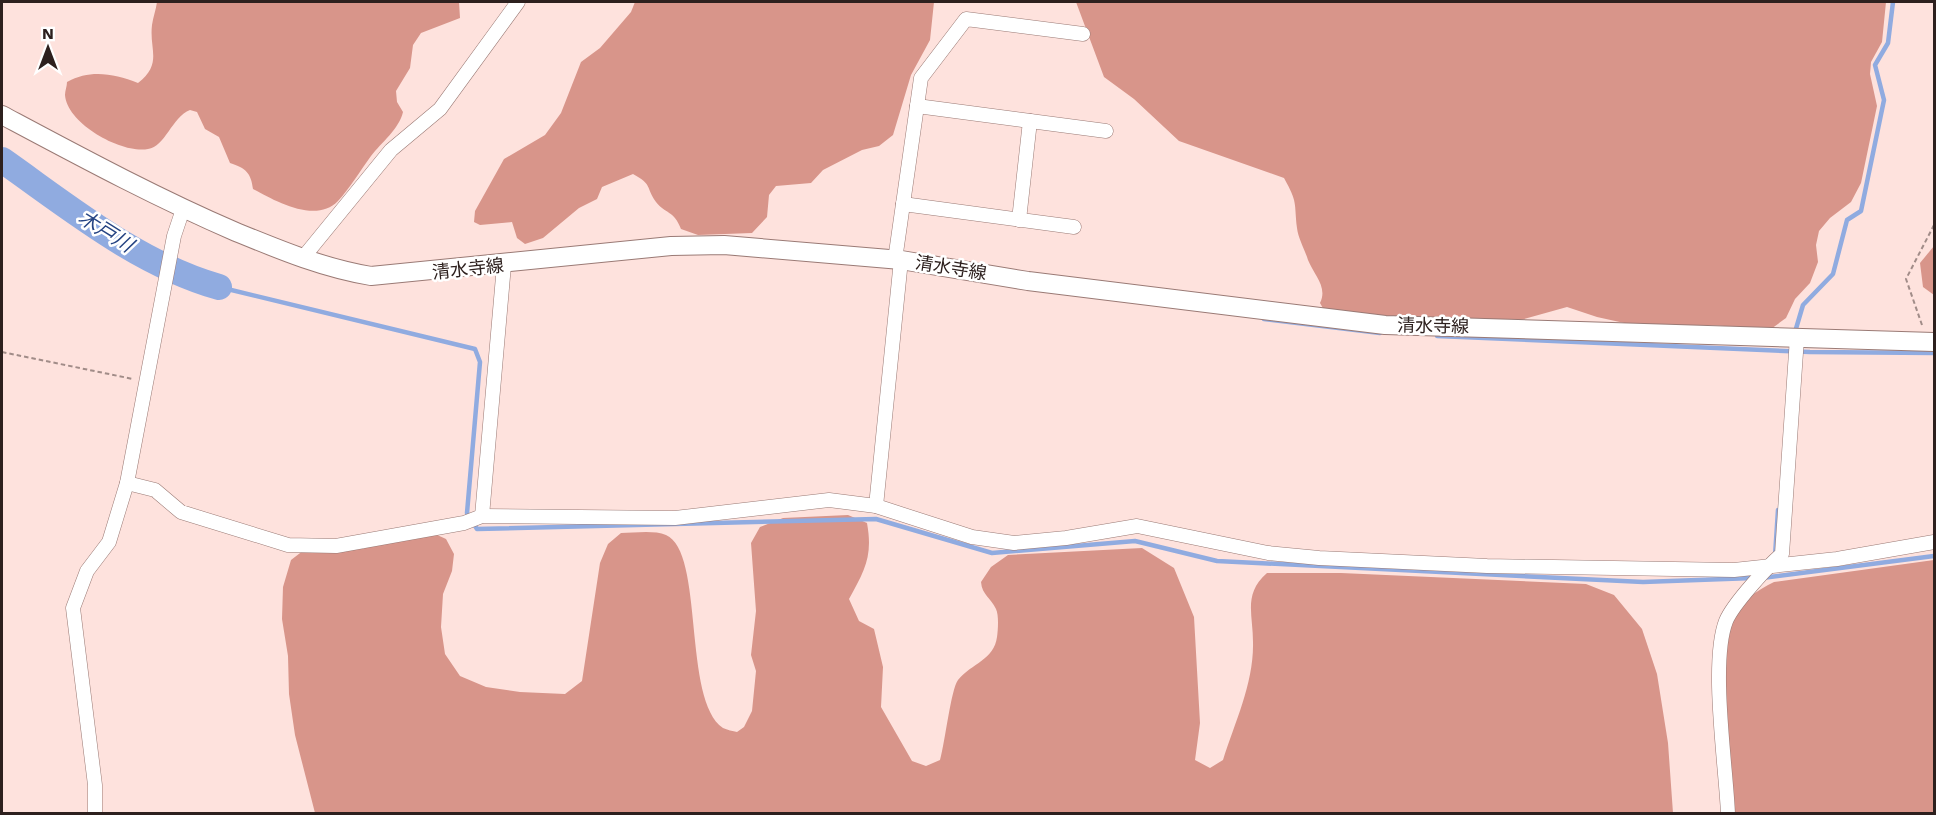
<svg xmlns="http://www.w3.org/2000/svg" width="1936" height="815" viewBox="0 0 1936 815" font-family="'Work Sans','Noto Sans JP',sans-serif">
<style>
.forest{fill:#d8958a}
.lines{fill:none;stroke-linecap:round;stroke-linejoin:round}
.stream{stroke:#90abe0;stroke-width:4.5}
.river{stroke:#90abe0;stroke-width:26}
.minor-casing{stroke:#9a7a75;stroke-width:15}
.secondary-casing{stroke:#9a7a75;stroke-width:20}
.path{stroke:#a18c88;stroke-width:2;stroke-dasharray:4.5 3;stroke-linecap:butt}
.minor{stroke:#fff;stroke-width:14}
.secondary{stroke:#fff;stroke-width:18}
.labels{text-anchor:middle;stroke-width:5;stroke-linejoin:round;paint-order:stroke}
.street-label{font-size:18px;fill:#2d201e;stroke:#fff}
.water-label{font-size:20px;font-style:italic;fill:#264483;stroke:#fff}
</style>
<rect width="100%" height="100%" fill="#fee2dd"/>
<g class="forest">
<path d="M157,2H459L460,18L421,33L413,45L410,68L396,91L397,102L403,112C399,129 382,142 371,156C360,171 350,188 338,201C316,224 275,201 253,189C251,173 246,168 230,163L219,137L205,129L197,112L190,110C172,117 165,147 148,149C122,154 67,124 65,95C65,91 67,86 67,82C91,69 114,74 138,83C163,63 149,50 152,25C153,17 156,10 157,2Z"/>
<path d="M635,2H934L930,40L911,75L893,135L879,146L862,150L823,170L811,183L776,186L769,195L767,217L752,233L698,235L681,229C674,210 665,214 656,202C645,186 653,185 633,174L602,187L597,199L579,208L543,238L525,244L517,238L512,222L480,225L474,222L475,211L504,159L545,135L561,113L581,62L600,48L631,12Z"/>
<path d="M1076,2H1886L1882,42L1871,62L1870,74L1877,106L1861,183L1851,202L1830,218L1819,231L1816,245L1818,262L1810,283L1795,299L1786,318L1771,329L1709,325L1638,326L1597,317L1567,307L1517,321L1369,317L1324,310L1320,303C1328,287 1314,275 1308,260C1305,250 1298,238 1297,228C1294,202 1298,203 1284,178L1179,141L1134,99L1104,77Z"/>
<path d="M1934,246V295L1923,287L1920,263Z"/>
<path d="M848,515L867,523C873,556 865,570 849,599L859,621L874,629L883,667L881,707L912,761L926,766L940,760C945,743 951,689 958,680C972,663 994,660 997,637C998,630 999,615 996,609C991,598 982,595 981,582L991,567L1008,555L1142,548L1174,568L1194,617L1200,723L1195,760L1210,768L1223,760C1235,722 1254,683 1253,642C1253,614 1243,594 1267,573H1341L1586,584L1614,595L1642,629L1657,674L1668,743L1673,813H315L295,735L289,694L288,656L282,619L283,587L291,560L304,550L363,549L374,542L435,534L446,539L454,554L452,571L443,594L441,627L445,654L460,676L486,687L520,692L565,694L582,681L600,563L608,544L621,533C634,533 654,530 666,535C705,552 682,700 723,728C727,730 733,731 737,732L744,727L752,711L756,671L751,655L756,611L751,543L760,527L783,518Z"/>
<path d="M1934,560V813H1734C1730,770 1713,657 1730,621C1739,603 1757,590 1774,582Z"/>
</g>
<g class="lines">
<g class="stream">
<path d="M219,287L475,349L480,362L467,513L477,529L876,519L992,553L1135,541L1217,561L1643,582L1753,578"/>
<path d="M1264,319L1380,333"/>
<path d="M1795,332L1803,305L1833,274L1847,220L1861,211L1884,100L1875,65L1888,43L1893,2"/>
<path d="M1437,336L1810,352L1934,353"/>
<path d="M1775,556L1778,510"/>
<path d="M1762,578L1934,556"/>
</g>
<path class="river" d="M2,160C69,207 138,264 219,287"/>
<defs>
<g id="minor">
<path d="M917,106L1106,131"/>
<path d="M903,204L1074,227"/>
<path d="M1019,220L1030,121"/>
<path d="M302,259L391,150L440,109L518,2"/>
<path d="M895,260L921,78L966,19L1083,34"/>
<path d="M127,483L155,490L181,512L288,545L336,546L464,523L482,516L675,518L829,500L876,506L972,537L1014,543L1066,538L1137,526L1268,553L1319,558L1487,566L1734,570L1837,559L1934,542"/>
<path d="M876,506L901,260"/>
<path d="M482,516L504,265"/>
<path d="M95,814V785L73,608L87,571L109,542L127,483L174,236L183,209"/>
<path d="M1728,814C1726,766 1710,662 1726,621C1733,604 1767,567 1782,554L1797,338"/>
</g>
<path id="secondary" d="M2,115C79,156 155,197 236,232C280,250 323,268 371,276L671,246L724,245L901,260L1028,281L1385,325L1934,342"/>
</defs>
<use href="#minor" class="minor-casing"/>
<use href="#secondary" class="secondary-casing"/>
<g class="path">
<path d="M1922,325L1906,279L1934,225"/>
<path d="M2,352L133,379"/>
</g>
<use href="#minor" class="minor"/>
<use href="#secondary" class="secondary"/>
</g>
<g class="labels">
<g class="street-label">
<text transform="translate(951 268) rotate(9)" y="6">清水寺線</text>
<text transform="translate(468 269) rotate(-6)" y="6">清水寺線</text>
<text transform="translate(1433 326) rotate(1)" y="6">清水寺線</text>
</g>
<g class="water-label">
<text transform="translate(106 231) rotate(32)" y="7">木戸川</text>
</g>
</g>
<rect width="1936" height="815" fill="none" stroke="#2d201e" stroke-width="6"/>
<g transform="translate(48 48)" stroke="#ffffff" stroke-width="4.5" paint-order="stroke">
<path d="M0-4.5L10 22L0 15L-10 22Z" fill="#2d201e"/>
<text y="-9" font-size="16" font-weight="bold" text-anchor="middle" fill="#2d201e">N</text>
</g>
</svg>
